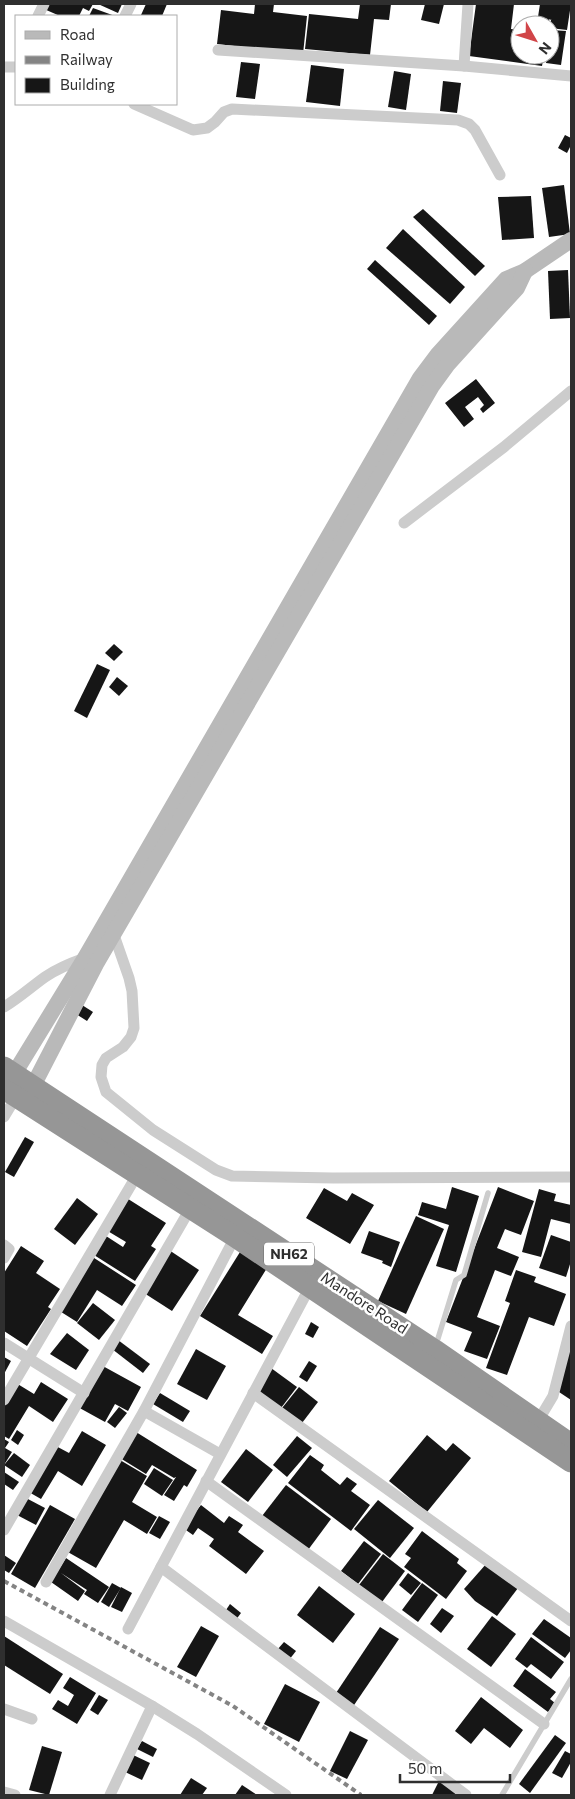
<svg xmlns="http://www.w3.org/2000/svg" width="575" height="1799" viewBox="0 0 575 1799" font-family="Commissioner,sans-serif">
<style>
.building{fill:#161616}
.lines{fill:none;stroke-linecap:round;stroke-linejoin:round}
.lane{stroke:#ccc;stroke-width:5.5}
.street{stroke:#ccc;stroke-width:11}
.secondary{stroke:#b9b9b9;stroke-width:16}
.highway{stroke:#969696;stroke-width:21}
.rail{stroke:#848484;stroke-width:4;stroke-dasharray:5 4;stroke-linecap:butt}
.labels{text-anchor:middle;stroke-width:5;stroke-linejoin:round;paint-order:stroke}
.shield{fill:#fff;stroke:#6d6d6d;stroke-width:1}
.shield-label{font-size:14px;font-weight:bold;fill:#2f2f2f}
.street-label{font-size:15px;fill:#2f2f2f;stroke:#fff}
</style>
<rect width="100%" height="100%" fill="#fff"/>
<g class="building">
<path d="M47,4H93L89,11L83,8L79,16H60L44,9Z"/>
<path d="M98,4H122L118,13Z"/>
<path d="M146,4H167L162,16H144L141,15Z"/>
<path d="M255,4H274L273,12L307,16L303,54L217,44L221,10L254,14Z"/>
<path d="M360,4H391L389,20L374,19L370,55L305,49L309,14L358,19Z"/>
<path d="M425,4H444L439,24L421,20Z"/>
<path d="M476,4H514L511,29L520,30V55H544L542,66L469,56Z"/>
<path d="M540,4H571L567,30L550,28L551,20H552L538,17Z"/>
<path d="M93,8L115,16H89Z"/>
<rect x="532" y="19" width="17" height="6"/>
<path d="M551,30L566,31L561,65L546,63L547,55H550Z"/>
<path d="M241,62L260,64L255,99L236,97Z"/>
<path d="M311,65L344,69L340,106L306,102Z"/>
<path d="M394,71L411,74L406,110L388,107Z"/>
<path d="M443,81L461,83L457,113L440,111Z"/>
<path d="M565,135L571,138V145L567,153L558,148Z"/>
<path d="M564,185L570,234L549,237L542,188Z"/>
<path d="M531,196L534,238L502,240L498,197Z"/>
<path d="M423,209L485,266L475,276L413,217Z"/>
<path d="M403,229L465,287L450,304L386,248Z"/>
<path d="M375,260L437,316L429,325L367,269Z"/>
<path d="M568,270L570,318L550,319L548,271Z"/>
<path d="M476,379L495,403L483,413L480,409L484,405L478,397L465,407L474,419L464,427L445,403Z"/>
<path d="M114,644L123,652L114,661L105,653Z"/>
<path d="M97,664L110,670L87,718L74,711Z"/>
<path d="M117,677L128,686L119,696L109,687Z"/>
<path d="M82,1005L93,1012L87,1021L76,1014Z"/>
<path d="M25,1137L34,1142L14,1177L5,1172Z"/>
<path d="M452,1187L479,1196L456,1272L436,1266L449,1225L418,1215L422,1202L446,1209Z"/>
<path d="M498,1187L534,1201L521,1235L505,1229L497,1248L519,1257L511,1276L495,1270L477,1317L500,1326L487,1359L464,1351L472,1332L446,1322Z"/>
<path d="M324,1188L347,1201L352,1193L374,1205L350,1244L306,1218Z"/>
<path d="M539,1189L556,1194L554,1201L571,1205V1224L551,1219L541,1257L522,1252Z"/>
<path d="M125,1197L166,1223L151,1246L156,1249L135,1281L94,1255L106,1236L123,1247L126,1242L106,1230Z"/>
<path d="M77,1198L98,1214L75,1245L54,1229Z"/>
<path d="M416,1216L444,1229L406,1314L378,1301Z"/>
<path d="M369,1231L400,1242L391,1267L382,1263L383,1261L361,1253Z"/>
<path d="M551,1235L571,1242V1261L566,1277L539,1268Z"/>
<path d="M21,1246L44,1261L36,1273L60,1289L48,1307L51,1309L27,1346L4,1331V1273Z"/>
<path d="M169,1250L199,1270L172,1311L144,1293Z"/>
<path d="M240,1252L267,1268L238,1315L273,1336L262,1354L200,1316Z"/>
<path d="M91,1256L136,1285L122,1306L97,1290L77,1322L58,1310Z"/>
<path d="M516,1270L536,1277L534,1282L566,1294L554,1326L529,1317L507,1375L486,1368L510,1303L505,1301Z"/>
<path d="M93,1303L115,1320L99,1340L77,1323Z"/>
<path d="M311,1322L319,1327L313,1338L305,1334Z"/>
<path d="M67,1333L89,1350L76,1370L50,1354Z"/>
<path d="M118,1340L150,1364L143,1373L112,1349Z"/>
<path d="M571,1346V1400L556,1390Z"/>
<path d="M196,1349L226,1366L207,1400L177,1384Z"/>
<path d="M4,1357L11,1361L4,1374Z"/>
<path d="M309,1361L317,1366L307,1382L299,1377Z"/>
<path d="M101,1365L141,1387L128,1411L115,1404L105,1422L76,1406Z"/>
<path d="M271,1368L297,1387L281,1408L255,1389Z"/>
<path d="M41,1382L68,1399L53,1422L29,1406L9,1439L4,1436V1403L16,1383L34,1394Z"/>
<path d="M299,1387L318,1402L302,1423L282,1408Z"/>
<path d="M160,1393L190,1411L183,1422L153,1404Z"/>
<path d="M119,1407L127,1413L115,1428L107,1422Z"/>
<path d="M17,1430L24,1435L18,1445L11,1440Z"/>
<path d="M82,1431L106,1445L82,1486L58,1471L41,1499L27,1491L54,1445L69,1453Z"/>
<path d="M136,1432L197,1470L187,1487L184,1485L174,1501L164,1495L176,1477L174,1478L152,1465L146,1474L120,1458Z"/>
<path d="M427,1435L446,1451L453,1443L471,1458L427,1512L389,1481Z"/>
<path d="M297,1436L312,1448L287,1477L273,1465Z"/>
<path d="M4,1439L9,1442L5,1448L12,1452L4,1465Z"/>
<path d="M246,1449L273,1470L248,1502L221,1482Z"/>
<path d="M14,1453L30,1465L22,1477L4,1465Z"/>
<path d="M310,1455L324,1465L321,1470L340,1485L347,1477L357,1484L351,1491L370,1505L351,1531L288,1483Z"/>
<path d="M120,1460L147,1476L132,1502L157,1517L147,1534L124,1520L96,1568L66,1551Z"/>
<path d="M154,1468L173,1480L162,1496L144,1484Z"/>
<path d="M4,1472L19,1482L13,1490L4,1484Z"/>
<path d="M286,1485L331,1519L308,1550L262,1516Z"/>
<path d="M26,1498L45,1508L36,1525L17,1515Z"/>
<path d="M378,1500L414,1528L390,1558L354,1529Z"/>
<path d="M50,1505L75,1519L35,1588L11,1574Z"/>
<path d="M201,1505L224,1523L229,1516L243,1525L238,1532L264,1551L246,1574L209,1546L214,1539L198,1528L193,1535L183,1528Z"/>
<path d="M159,1516L170,1522L160,1539L149,1533Z"/>
<path d="M422,1531L459,1559L457,1563L467,1571L446,1599L404,1567L411,1558L405,1554Z"/>
<path d="M364,1541L381,1554L358,1584L341,1571Z"/>
<path d="M383,1554L405,1571L382,1602L359,1585Z"/>
<path d="M4,1555L16,1563L9,1573L4,1570Z"/>
<path d="M66,1558L109,1587L98,1603L84,1594L87,1590L61,1573L85,1591L78,1601L51,1582Z"/>
<path d="M487,1563L518,1588L497,1616L475,1601L464,1589Z"/>
<path d="M408,1573L421,1583L411,1595L399,1585Z"/>
<path d="M112,1583L121,1588L109,1607L101,1602Z"/>
<path d="M422,1583L438,1595L418,1622L402,1610Z"/>
<path d="M319,1586L355,1614L333,1643L297,1615Z"/>
<path d="M121,1587L132,1593L122,1612L111,1607Z"/>
<path d="M230,1604L241,1613L235,1621L224,1613Z"/>
<path d="M442,1608L454,1616L441,1633L430,1624Z"/>
<path d="M492,1616L516,1634L491,1667L467,1649Z"/>
<path d="M544,1619L571,1638V1650L565,1658L532,1634Z"/>
<path d="M201,1626L219,1636L196,1677L177,1667Z"/>
<path d="M380,1627L399,1639L352,1708L334,1696Z"/>
<path d="M4,1636L63,1674L50,1694L4,1665Z"/>
<path d="M531,1637L564,1662L551,1679L531,1664L527,1668L515,1659Z"/>
<path d="M284,1642L296,1651L289,1660L277,1650Z"/>
<path d="M525,1669L556,1692L550,1699L555,1703L548,1712L513,1686Z"/>
<path d="M70,1677L96,1693L77,1724L52,1709L58,1700L68,1706L74,1695L63,1688Z"/>
<path d="M285,1684L320,1702L299,1742L264,1724Z"/>
<path d="M99,1695L108,1700L98,1715L90,1710Z"/>
<path d="M481,1697L523,1730L510,1748L484,1728L471,1744L455,1731Z"/>
<path d="M350,1731L368,1740L347,1779L330,1771Z"/>
<path d="M555,1735L566,1743L530,1793L519,1784Z"/>
<path d="M142,1741L157,1749L153,1757L137,1749Z"/>
<path d="M42,1746L62,1752L49,1795L29,1790Z"/>
<path d="M565,1751L571,1754V1762L562,1778L552,1773Z"/>
<path d="M131,1754L150,1763L142,1780L123,1771Z"/>
<path d="M191,1778L207,1788L202,1795H180Z"/>
<path d="M439,1781L457,1792L454,1795H432Z"/>
<path d="M242,1785L257,1795H235Z"/>
</g>
<g class="lines">
<g class="lane">
<path d="M436,1345L456,1280L464,1275L488,1193"/>
<path d="M502,1795L571,1679"/>
</g>
<g class="street">
<path d="M38,16L44,4"/>
<path d="M125,16L131,4"/>
<path d="M218,50L464,66L468,4"/>
<path d="M464,66L571,76"/>
<path d="M4,67H16"/>
<path d="M134,104L193,130L207,128L215,122L224,112L232,109L458,120L469,124L475,130L500,175"/>
<path d="M404,523L504,447L571,391"/>
<path d="M114,935L129,978L132,991L134,1028L131,1037L123,1047L106,1058L102,1065L101,1077L106,1092L153,1130L216,1170L232,1176L333,1178L571,1177"/>
<path d="M4,1007C19,998 31,987 45,977C58,968 71,963 85,958"/>
<path d="M4,1117L16,1097"/>
<path d="M4,1245L9,1249L4,1258"/>
<path d="M4,1343L84,1393"/>
<path d="M253,1393L571,1621"/>
<path d="M4,1400L137,1175"/>
<path d="M144,1411L220,1454"/>
<path d="M538,1421L553,1396L571,1326"/>
<path d="M206,1481L544,1724"/>
<path d="M4,1530L190,1209"/>
<path d="M161,1567L466,1795"/>
<path d="M46,1582L144,1411L235,1237"/>
<path d="M4,1621L152,1706L197,1734L286,1795"/>
<path d="M128,1629L312,1283"/>
<path d="M4,1709L32,1719"/>
<path d="M4,1792L15,1795"/>
<path d="M110,1795L152,1706"/>
</g>
<g class="secondary">
<path d="M14,1074L85,958L420,378L438,354L506,279L525,271L571,240"/>
<path d="M33,1086L96,964L432,386L448,364L517,288L525,271"/>
</g>
<g class="highway">
<path d="M4,1067L435,1350L571,1444"/>
<path d="M4,1089L235,1237L571,1462"/>
</g>
<path class="rail" d="M4,1581L233,1706L361,1795"/>
</g>
<g class="labels">
<rect class="shield" x="264" y="1242.5" width="50" height="23" rx="4"/>
<g class="shield-label">
<text x="289" y="1259">NH62</text>
</g>
<g class="street-label">
<text transform="translate(364 1303) rotate(33)" y="5">Mandore Road</text>
</g>
</g>
<rect width="575" height="1799" fill="none" stroke="#2f2f2f" stroke-width="10"/>
<rect x="15" y="15" width="162" height="90" fill="#ffffff" stroke="#acacac"/>
<rect x="25" y="31" width="25" height="8" fill="#b9b9b9" stroke="#acacac"/>
<text x="60" y="40" font-size="15" fill="#2f2f2f">Road</text>
<rect x="25" y="56" width="25" height="8" fill="#848484" stroke="#acacac"/>
<text x="60" y="65" font-size="15" fill="#2f2f2f">Railway</text>
<rect x="25" y="78" width="25" height="15" fill="#161616" stroke="#acacac"/>
<text x="60" y="90" font-size="15" fill="#2f2f2f">Building</text>
<g transform="translate(535 40) rotate(129)"><circle r="24" fill="#ffffff" stroke="#acacac"/>
<path d="M0-4L9 19L0 12L-9 19Z" fill="#d14548"/>
<text y="-8" font-size="14" font-weight="bold" text-anchor="middle" fill="#2f2f2f">N</text>
</g>
<path d="M400 1774v8h110v-8" fill="none" stroke="#2f2f2f" stroke-width="2.5"/>
<text x="408" y="1774" font-size="15" fill="#2f2f2f" stroke="#ffffff" stroke-width="4" paint-order="stroke">50 m</text>
</svg>
